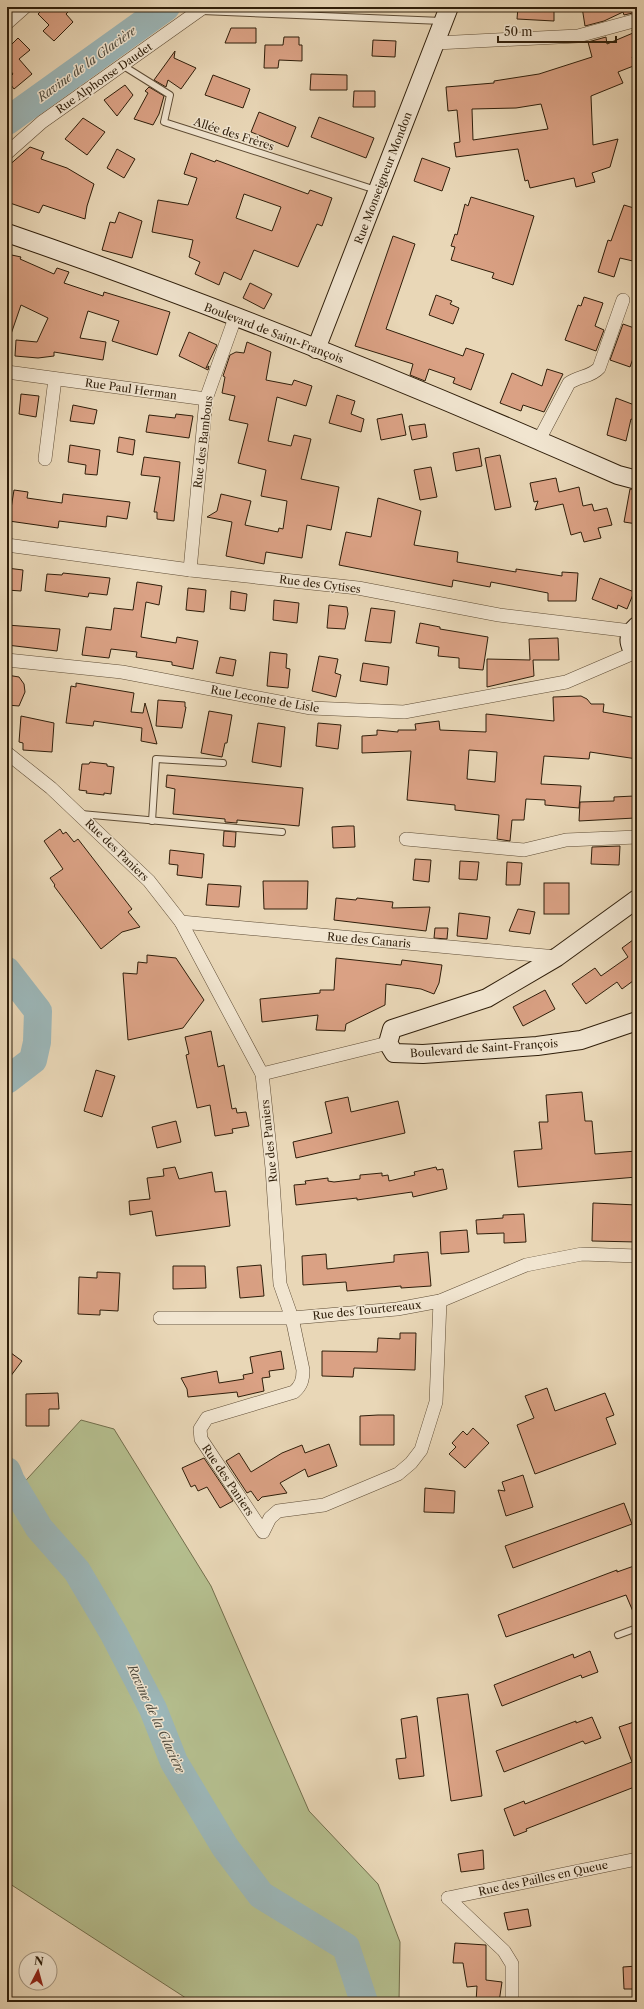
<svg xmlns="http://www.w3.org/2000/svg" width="644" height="2009" viewBox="0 0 644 2009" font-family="'Libre Caslon Text',serif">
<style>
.green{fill:#b5bf8f;stroke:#726e4c}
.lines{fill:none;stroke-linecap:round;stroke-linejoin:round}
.river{stroke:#9cb7b9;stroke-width:28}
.building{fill:#daa184;stroke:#2f1e0a;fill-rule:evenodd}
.lane-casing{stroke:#5e4c35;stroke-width:8}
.street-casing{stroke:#5e4c35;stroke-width:14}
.secondary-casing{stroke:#2f1e0a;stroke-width:20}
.lane{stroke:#f1e5d0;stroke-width:6}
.street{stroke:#f1e5d0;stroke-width:13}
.secondary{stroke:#f1e5d0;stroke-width:18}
.labels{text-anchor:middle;stroke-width:3;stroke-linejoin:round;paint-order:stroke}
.street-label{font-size:11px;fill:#2f1e0a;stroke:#f1e5d0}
.water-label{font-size:12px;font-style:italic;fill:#504c3f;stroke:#f1e5d0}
</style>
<rect width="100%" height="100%" fill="#e9d7b7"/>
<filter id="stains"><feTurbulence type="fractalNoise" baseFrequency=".005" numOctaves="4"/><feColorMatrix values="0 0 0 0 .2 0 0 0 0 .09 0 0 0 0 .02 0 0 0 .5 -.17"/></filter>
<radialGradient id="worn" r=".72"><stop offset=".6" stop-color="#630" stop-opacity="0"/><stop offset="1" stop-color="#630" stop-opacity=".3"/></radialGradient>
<path class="green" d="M81,1420L114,1429L211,1586L309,1811L378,1884L400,1942L399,2002H192L7,1882V1501Z"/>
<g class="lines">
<g class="river">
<path d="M7,121L166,7"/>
<path d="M7,971L38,1011L37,1042L33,1060L7,1080"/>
<path d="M7,1471L11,1481L39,1528L77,1571L114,1634L153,1709L174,1762L225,1847L261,1895L346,1947L364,2002"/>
</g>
</g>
<g class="building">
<path d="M45,7H73L66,14L73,22L54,41L43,31L49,25L38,14Z"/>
<path d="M518,7H554V21L517,19Z"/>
<path d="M582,7H637V12L624,15L623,12L604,21L585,26Z"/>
<path d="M231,28H256V43H225Z"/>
<path d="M637,28V55L632,57L636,65L618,72L623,83L591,96L593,145L618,139L610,167L592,173L595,182L576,187L574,178L530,188L528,180L525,181L518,149L456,157L454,143L460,142L457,110L448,111L446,87L494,83V81L539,74L592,57L588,42L606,37L607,44L633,33L632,30ZM541,104L548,129L473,140L472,109L516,108Z"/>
<path d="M284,37H299V45H302V61L279,60L278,68H264L265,45H283Z"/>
<path d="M18,38L30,50L19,59L32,74L14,89L7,80L13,74L9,69L7,71V45L9,47Z"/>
<path d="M373,40L396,41L395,57L372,56Z"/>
<path d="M175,51L174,58L196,68L181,89L168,80L166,87L154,80Z"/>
<path d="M311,74L347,75V90H310Z"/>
<path d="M213,75L250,89L243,108L205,95Z"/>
<path d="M125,85L133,95L117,116L104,100Z"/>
<path d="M149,87L164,96L159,114L153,125L134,119L148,93L145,91Z"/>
<path d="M354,91H375V107H353Z"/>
<path d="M259,112L296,127L288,147L251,132Z"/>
<path d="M319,117L374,138L366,158L311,137Z"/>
<path d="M83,118L105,132L87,155L65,139Z"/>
<path d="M30,147L44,152L41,159L67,168L94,184L87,206L85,219L43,205L39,213L7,202V167Z"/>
<path d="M117,149L135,159L124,178L107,168Z"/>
<path d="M191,153L215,162L216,160L308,194L310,190L332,198L322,226L317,224L298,267L254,250L241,280L224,272L219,285L195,274L200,262L189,257L193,240L152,232L158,200L188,205L197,178L184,174ZM244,194L281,207L272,231L236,218Z"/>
<path d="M422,158L450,168L442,191L414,181Z"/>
<path d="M471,197L534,216L513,285L492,278L494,273L451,260L455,247L451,246L455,234L457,235L465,204L468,206Z"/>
<path d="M624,205L637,209V262L620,258L614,277L598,272L608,240L611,241Z"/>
<path d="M119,212L142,221L132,258L102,250L110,222L115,223Z"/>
<path d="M393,236L415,244L386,329L463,356L466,348L484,354L471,390L453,383L455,378L429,369L425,381L410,375L413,364L355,346Z"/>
<path d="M7,254L21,257L20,259L54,274L57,268L69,272L64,283L103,296L104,292L170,312L157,355L112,341L119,321L88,311L80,338L106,342L103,360L54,352V356L38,358L15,356L16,340L37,342L48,318L21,305L9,340H7Z"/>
<path d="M250,283L272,294L264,309L243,298Z"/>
<path d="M436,295L452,301L450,304L459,308L453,324L429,315Z"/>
<path d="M584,297L603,303L595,326L604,330L596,351L565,340L578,305L581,306Z"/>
<path d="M623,324L637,329V347L630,367L610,360Z"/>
<path d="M189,332L217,345L206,368L209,366L208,370L179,356Z"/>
<path d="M247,342L271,352L266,380L292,385L294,380L312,386L306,406L277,397L268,441L291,446L294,435L311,439L301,479L339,487L331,530L307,525L302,558L266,552L264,564L226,556L232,522L207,517L217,511L221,494L251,501L245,525L278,532L279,528L283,529L287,501L261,496L266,470L238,463L248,424L229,420L235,396L222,393L225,377L223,376L230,355L236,352L244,353Z"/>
<path d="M547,369L563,374L544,412L523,405L521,411L500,403L512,373L542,386Z"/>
<path d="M21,394L39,396L36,417L19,414Z"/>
<path d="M337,395L355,401L351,414L364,419L361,432L329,423Z"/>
<path d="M616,398L637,406V421L631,419L626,441L607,435Z"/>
<path d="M73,405L97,410L94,424L70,421Z"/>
<path d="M176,414L193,416L189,438L146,432L149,415L175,418Z"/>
<path d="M402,414L406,435L381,440L377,419Z"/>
<path d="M425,424L427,437L412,440L409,426Z"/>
<path d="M119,437L135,440L133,455L117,452Z"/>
<path d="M70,445L100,450L97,475L85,474L86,465L68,462Z"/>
<path d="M479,448L482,466L456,471L453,453Z"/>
<path d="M500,455L511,507L495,510L485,458Z"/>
<path d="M144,457L180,462L174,521L157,519V512H154L160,477L141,475Z"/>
<path d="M431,467L437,497L420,500L414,470Z"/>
<path d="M556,478L559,492L579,487L583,506L592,504L594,511L607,508L612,525L598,528L601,538L584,542L581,532L571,535L563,504L535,510L538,501L534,502L530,483Z"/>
<path d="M630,489L637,490V524L624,522Z"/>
<path d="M14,490L28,492L27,498L62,503L63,494L130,502L127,519L107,516L106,527L59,521L58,528L9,521Z"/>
<path d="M378,498L421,511L414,545L458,552L457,562L516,572V569L562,576V572L578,573L576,601H548V593L491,582L490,587L453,580L452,587L339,565L346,532L371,537Z"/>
<path d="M7,568L23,570L21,591L7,590Z"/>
<path d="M63,573L110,578L107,595L89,593L88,597L45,591L47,574L62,575Z"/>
<path d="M600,578L634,592L627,609L618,605L617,609L592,599Z"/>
<path d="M137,582L162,586L159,605L146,602L141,637L176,643L177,637L198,641L193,669L172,665V662L136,657L137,652L111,649L109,658L82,655L86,627L111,630L114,608L133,610Z"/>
<path d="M188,588L206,590L204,612L186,610Z"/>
<path d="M231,591L247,594L245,611L230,609Z"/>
<path d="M274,600L299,603L297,623L273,620Z"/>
<path d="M329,605L347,607L348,614L345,629L327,628Z"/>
<path d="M371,608L395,611L391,643L365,641Z"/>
<path d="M420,623L440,627V629L488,637L483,670L459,668V658L438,656L439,647L416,643Z"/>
<path d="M7,625L60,629L57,651L7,645Z"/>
<path d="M558,638L559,660H533L534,676L487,687V659L530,660L529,639Z"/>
<path d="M270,652L287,654L286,668L290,669L288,688L267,686Z"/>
<path d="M319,656L338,659L335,673L341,675L336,697L312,691Z"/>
<path d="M220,657L236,660L233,676L216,673Z"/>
<path d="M363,663L389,667L387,685L360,681Z"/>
<path d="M7,675L19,677L24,684L25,692L19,706L7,705Z"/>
<path d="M76,683L134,693L131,712L143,713L145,703L157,744L141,741L142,728L94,721L93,726L66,723L71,686L76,687Z"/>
<path d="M581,696L587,699L591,704H604L603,712L637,718V759L590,752L589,759L544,756L541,784L581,786L579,808L545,805V800L526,799L524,820H512L510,841L497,839L499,815L455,810V805L407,800L411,751L362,753V736L377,735V730L398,732V730H416L415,724L439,721L440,730L486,732V714L554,721L553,697ZM469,750L497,752L495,782L467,779Z"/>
<path d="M158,700L185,702V707H186L182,728L156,726Z"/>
<path d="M209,711L232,715L227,743H225L222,757L201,753Z"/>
<path d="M21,716L54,723L52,752L23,750V743L19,742Z"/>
<path d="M258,723L285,727L281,767L252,762Z"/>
<path d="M318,723L341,725L338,749L316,746Z"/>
<path d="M90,762L107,764V766L114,767L111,794L104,793V795L86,793L87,791L79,790L82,764H89Z"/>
<path d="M167,775L303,788L299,826L237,820V823L225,822V819L173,814L175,789L166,787Z"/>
<path d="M634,796L635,818L579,821L580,802L614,801V797Z"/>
<path d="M348,826H354L355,847L333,848L332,827Z"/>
<path d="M60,829L63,834L66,832L74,842L78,839L132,909L128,912L140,927L122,932L101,949L54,886L55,885L50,878L63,869L44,841Z"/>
<path d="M224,831L236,832L235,847L223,846Z"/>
<path d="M620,846L619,865L591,864L592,847Z"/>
<path d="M170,850L204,854L202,878L177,875L178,865L169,864Z"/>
<path d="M415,859L431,860L429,882L413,880Z"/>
<path d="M460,861L479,862L477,880L459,879Z"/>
<path d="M507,862L522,863L520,885H506Z"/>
<path d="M263,881H308L307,909H264Z"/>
<rect x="544" y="883" width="25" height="31"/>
<path d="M208,884L241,886L239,907L206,905Z"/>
<path d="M336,898L356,900L357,898L393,902L392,908L430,907L426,931L334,920Z"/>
<path d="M518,909L535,912L530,934L509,931Z"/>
<path d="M459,913L490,917L487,939L457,936Z"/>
<path d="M435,928H448L447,939L434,938Z"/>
<path d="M637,937V978L622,989L617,982L586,1004L572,984L595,968L601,976L628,957L622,948Z"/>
<path d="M147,955L176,958L204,1000L183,1028L128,1040L123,973L137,974L138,962L147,963Z"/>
<path d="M336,958L401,965L402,960L442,965L439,983L434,994L421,989L386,984L385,1005L346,1024L345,1031L316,1030L318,1015L262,1022L260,999L320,993V990H334Z"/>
<path d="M545,990L555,1009L523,1026L513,1007Z"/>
<path d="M211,1031L218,1067L224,1065L232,1109L236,1108L237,1113L246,1112L249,1126L232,1129L233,1133L215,1136L210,1105L197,1108L186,1055L189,1054L185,1037Z"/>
<path d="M96,1070L115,1076L102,1117L84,1111Z"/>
<path d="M582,1092L585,1121H592L595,1154L637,1151V1177L518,1187L514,1151L542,1149L539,1122H548L546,1095Z"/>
<path d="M348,1097L351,1112L398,1101L405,1133L296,1158L293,1142L332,1133L325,1102Z"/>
<path d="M176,1121L181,1142L157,1148L152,1127Z"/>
<path d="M175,1167L179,1179L212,1172L215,1192L226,1191L230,1226L156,1236L152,1211L130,1215L129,1201L150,1199L147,1178L164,1176L163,1169Z"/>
<path d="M436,1167L437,1170L443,1169L447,1189L413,1197L412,1192L357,1200V1198L296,1205L294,1185L306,1184L305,1181L328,1178V1181L334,1182L360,1179V1175L382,1173V1176L388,1175L389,1181L415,1175L414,1172Z"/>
<path d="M593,1203L637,1205V1242L592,1241Z"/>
<path d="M524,1214L526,1242L504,1243V1233L477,1234L476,1220L503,1218V1215Z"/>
<path d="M467,1230L469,1252L441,1254L440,1232Z"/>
<path d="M428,1252L431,1286L401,1288V1286L347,1291L346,1282L303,1285L302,1256L326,1254L327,1269L394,1262V1255Z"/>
<path d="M261,1265L264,1296L240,1298L237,1267Z"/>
<path d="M173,1266H205L206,1288L173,1289Z"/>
<path d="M97,1272L120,1273L118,1311L100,1310V1315L78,1314L79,1277L97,1278Z"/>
<path d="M400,1333H416L415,1370L354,1368L353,1377L322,1376V1351L377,1352L378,1338L400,1339Z"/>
<path d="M7,1350L22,1361L7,1381Z"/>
<path d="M281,1351L284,1369L269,1371L270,1377L262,1378L264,1391L238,1397L237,1392L188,1397L187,1389L181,1378L217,1371L219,1383L244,1379L243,1375L253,1373L250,1357Z"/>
<path d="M547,1388L555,1411L605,1393L614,1415L606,1418L616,1444L535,1474L517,1425L534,1418L525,1396Z"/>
<path d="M58,1393L59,1409H49V1426H26V1394Z"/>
<path d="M378,1415H394V1445H360V1416Z"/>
<path d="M473,1428L489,1443L465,1468L449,1454L456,1447L452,1443L463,1431L467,1435Z"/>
<path d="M329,1444L337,1466L308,1477L305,1469L280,1483L287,1493L262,1497L258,1501L251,1491L247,1493L226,1461L239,1453L251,1472L282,1453L302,1445L305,1453Z"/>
<path d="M204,1458L233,1501L220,1508L207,1487L198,1491L195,1485L191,1487L182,1468Z"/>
<path d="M523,1475L533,1507L506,1516L498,1490L505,1491L502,1482Z"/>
<path d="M425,1488L455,1491L454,1513L424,1512Z"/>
<path d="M624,1503L632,1524L513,1568L505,1546Z"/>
<path d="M634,1566L637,1574V1621L626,1595L506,1637L498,1615L617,1570V1572Z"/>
<path d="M590,1651L598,1672L582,1678L581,1675L502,1706L494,1685L573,1654L574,1658Z"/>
<path d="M468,1694L482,1796L451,1801L437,1698Z"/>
<path d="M417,1716L424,1776L399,1779L396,1759L406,1758L401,1719Z"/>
<path d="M592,1717L601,1738L585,1744L583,1741L504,1772L496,1751L576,1721V1723Z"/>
<path d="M634,1722L637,1729V1786L526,1829L527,1831L514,1836L504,1809L524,1801L525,1804L632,1762L619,1727Z"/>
<path d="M483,1850L484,1869L461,1872L458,1854Z"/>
<path d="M528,1909L531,1926L508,1930L504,1913Z"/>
<path d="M455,1943L486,1945V1980L502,1982L499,2002H476L477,1986L467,1987L463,1963H453Z"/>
<path d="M637,1966V1989H624L623,1967Z"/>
</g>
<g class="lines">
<defs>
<g id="lane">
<path d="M202,11L442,21"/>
<path d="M122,65L170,95L164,122L376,190"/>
<path d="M81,814L282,832"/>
<path d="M152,821L156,759L223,763"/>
<path d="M618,1635L637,1628"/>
</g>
<g id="street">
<path d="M7,23L25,7"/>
<path d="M436,43L578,36L637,20"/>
<path d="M7,153L42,122L204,7"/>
<path d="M7,372L206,399"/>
<path d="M539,440L569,383C579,376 591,377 599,368L623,300"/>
<path d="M45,459L55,379"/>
<path d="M7,545L190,570L358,588L499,615L631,631"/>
<path d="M190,570L206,399L235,318"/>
<path d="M7,660L122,672L311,708L404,712L566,682L636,652"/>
<path d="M7,753L51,788L149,881L181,922L262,1074L272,1168L280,1284L292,1318L303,1370C303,1380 301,1386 294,1392L207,1418L200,1429L201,1439L263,1532L270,1518L278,1511L324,1505L398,1474L411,1463L421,1450L436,1402L440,1301"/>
<path d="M406,839L524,850L566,840L637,837"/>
<path d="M181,922L557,957"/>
<path d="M262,1074L388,1043"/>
<path d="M160,1318H292L397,1309L440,1301L526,1265L582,1254L637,1256"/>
<path d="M448,1898L637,1859"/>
<path d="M448,1898L504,1951L512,1964V2002"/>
</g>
<g id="secondary">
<path d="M7,233C214,304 418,387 618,475L637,480"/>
<path d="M316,349L449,7"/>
<path d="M637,626C629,633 627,639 632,649L637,652"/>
<path d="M637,899L557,957L487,998L392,1029L388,1043L394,1053L423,1054L537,1046L581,1040L637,1021"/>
</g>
</defs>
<use href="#lane" class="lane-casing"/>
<use href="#street" class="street-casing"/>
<use href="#secondary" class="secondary-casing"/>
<use href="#lane" class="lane"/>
<use href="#street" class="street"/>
<use href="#secondary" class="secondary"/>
</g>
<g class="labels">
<g class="street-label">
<text transform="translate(104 78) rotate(-35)" y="4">Rue Alphonse Daudet</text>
<text transform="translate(234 134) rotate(18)" y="4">Allée des Frères</text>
<text transform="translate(383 178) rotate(-69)" y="4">Rue Monseigneur Mondon</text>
<text transform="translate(274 333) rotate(21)" y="4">Boulevard de Saint-François</text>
<text transform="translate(131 389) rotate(8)" y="4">Rue Paul Herman</text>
<text transform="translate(203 442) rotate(-83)" y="4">Rue des Bambous</text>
<text transform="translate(320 584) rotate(7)" y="4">Rue des Cytises</text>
<text transform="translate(265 699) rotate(10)" y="4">Rue Leconte de Lisle</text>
<text transform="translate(117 850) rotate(44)" y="4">Rue des Paniers</text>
<text transform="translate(369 940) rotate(5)" y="4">Rue des Canaris</text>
<text transform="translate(484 1048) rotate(-4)" y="4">Boulevard de Saint-François</text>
<text transform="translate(269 1141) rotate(-96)" y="4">Rue des Paniers</text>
<text transform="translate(367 1310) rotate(-6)" y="4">Rue des Tourtereaux</text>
<text transform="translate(228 1480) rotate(56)" y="4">Rue des Paniers</text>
<text transform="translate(543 1878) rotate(-12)" y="4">Rue des Pailles en Queue</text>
</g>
<g class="water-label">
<text transform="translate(87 64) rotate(-36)" y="4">Ravine de la Glacière</text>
<text transform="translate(156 1719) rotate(65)" y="4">Ravine de la Glacière</text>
</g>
</g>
<rect width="644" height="2009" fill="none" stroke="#e9d7b7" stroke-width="24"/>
<rect x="8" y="8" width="628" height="1993" fill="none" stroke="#2f1e0a" stroke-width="2"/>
<rect x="12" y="12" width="620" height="1985" fill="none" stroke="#2f1e0a"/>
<g transform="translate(38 1971) rotate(6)"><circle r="19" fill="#f1e5d0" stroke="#a39581"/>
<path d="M0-3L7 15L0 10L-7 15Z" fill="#8f2418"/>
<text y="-6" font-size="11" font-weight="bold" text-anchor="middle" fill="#2f1e0a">N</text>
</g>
<path d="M498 36v6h118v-6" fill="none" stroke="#2f1e0a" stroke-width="2"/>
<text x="504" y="36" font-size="12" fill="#2f1e0a" stroke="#f1e5d0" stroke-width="3" paint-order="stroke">50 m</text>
<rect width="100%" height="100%" filter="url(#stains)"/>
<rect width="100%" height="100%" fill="url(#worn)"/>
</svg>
